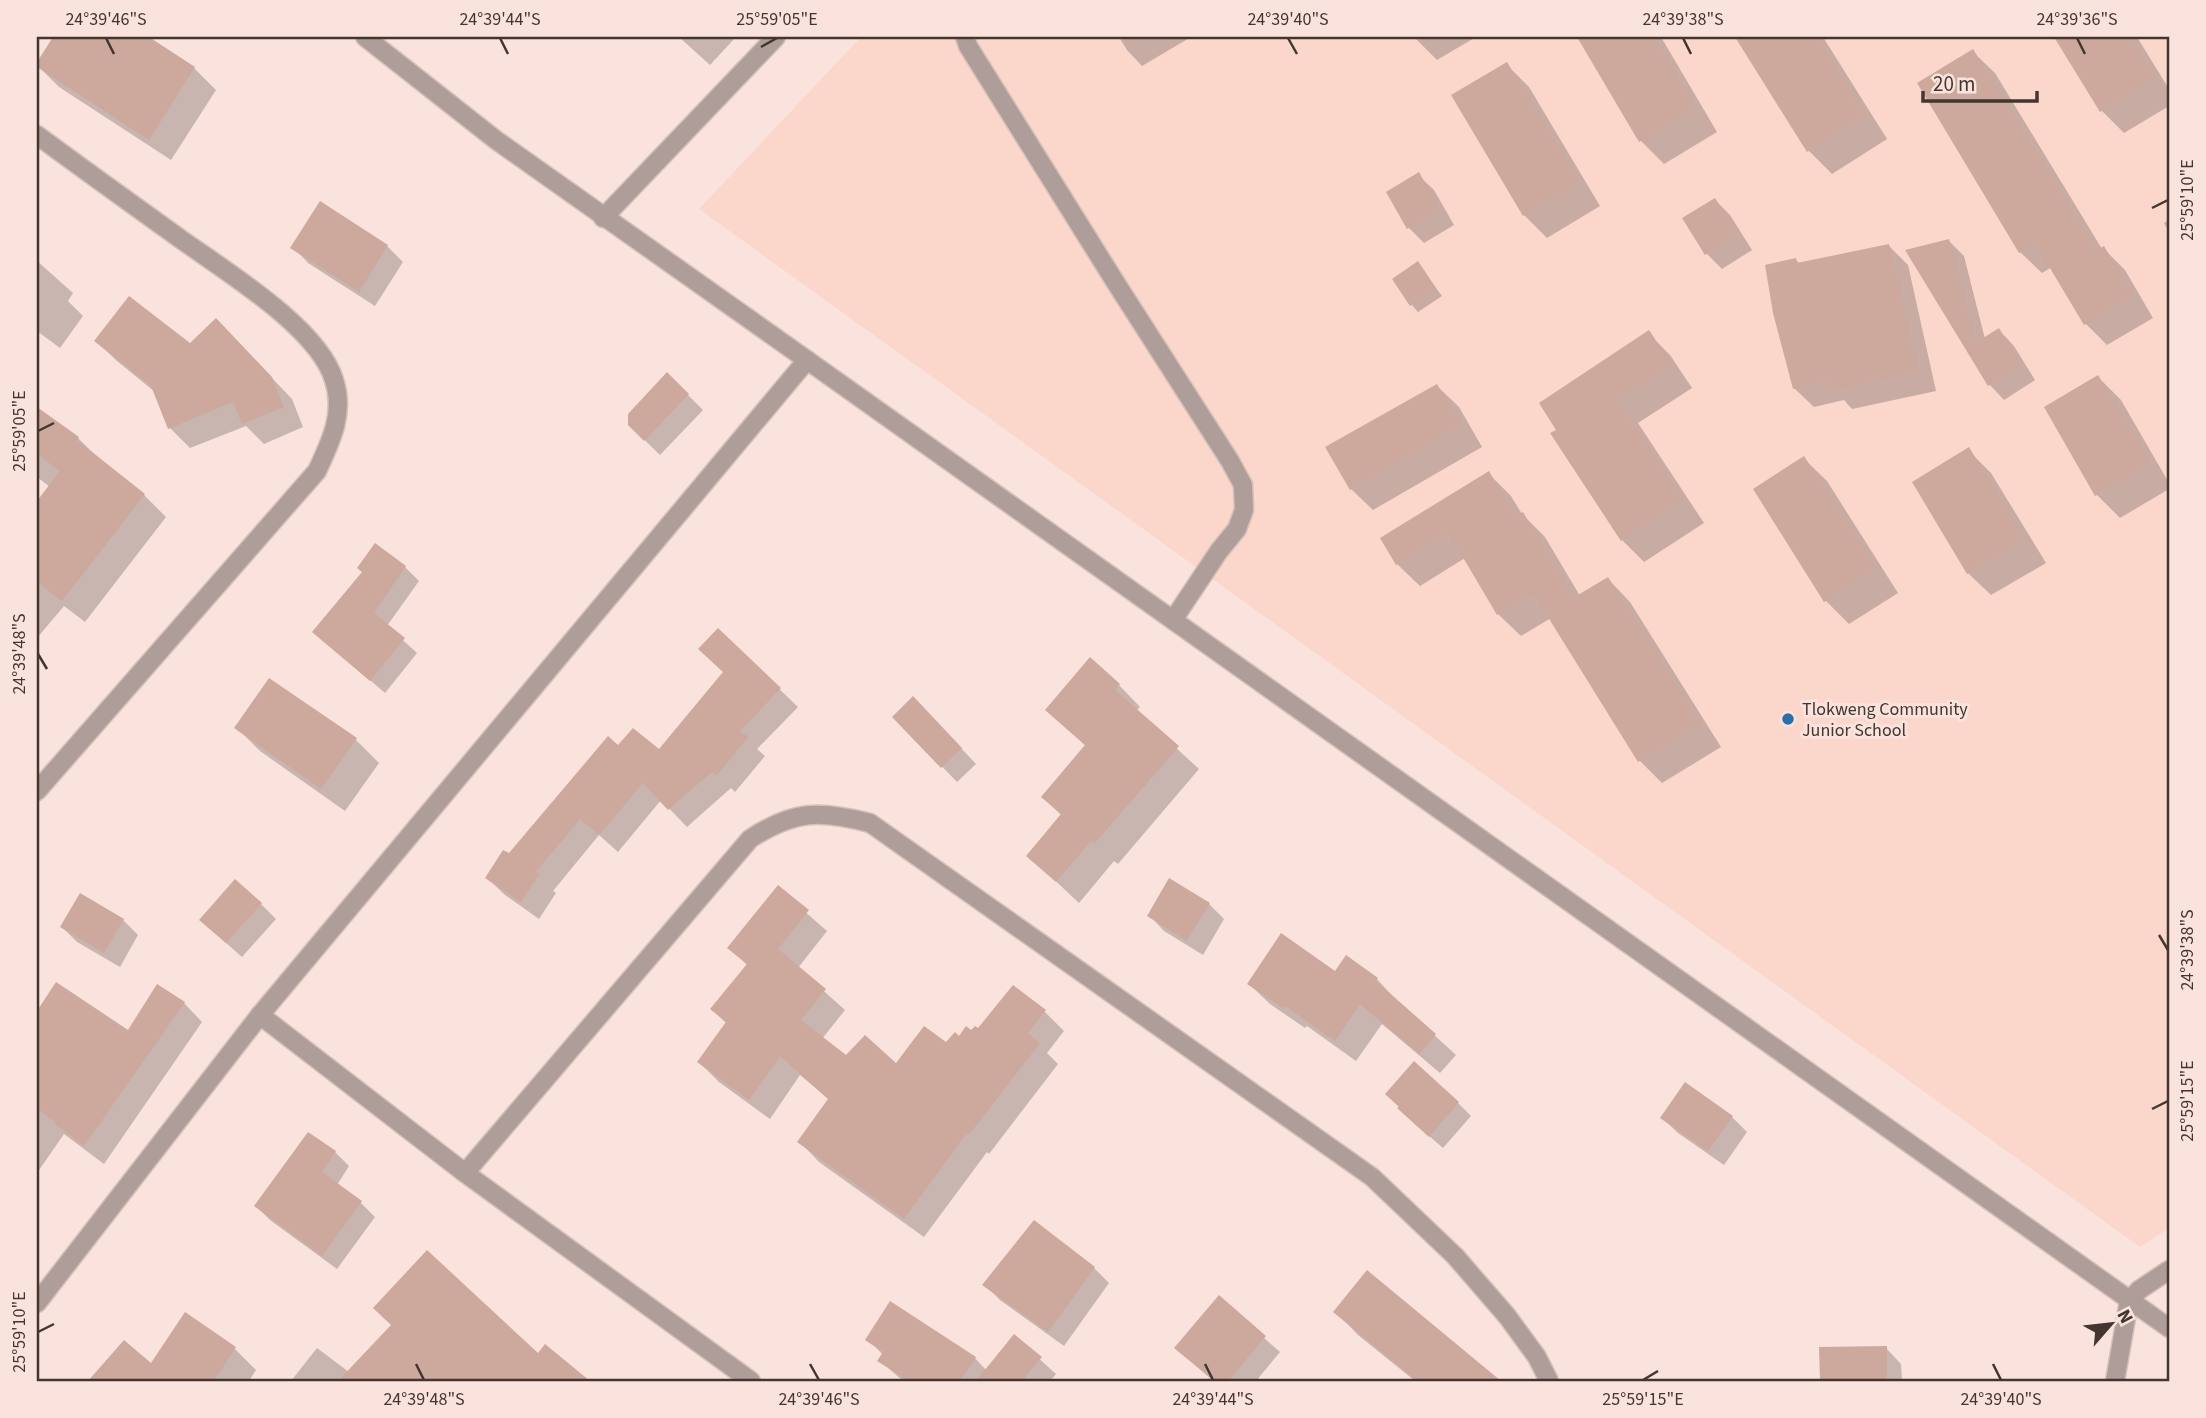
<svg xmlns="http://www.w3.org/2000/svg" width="2206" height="1418" viewBox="0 0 2206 1418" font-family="'Source Sans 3',sans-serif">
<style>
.built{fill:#fbd6cb}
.shadow{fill:#0003}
.building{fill:#cca89d}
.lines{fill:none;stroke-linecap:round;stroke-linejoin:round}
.minor-casing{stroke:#d5c0ba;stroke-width:21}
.tertiary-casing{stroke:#d5c0ba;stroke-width:21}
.minor{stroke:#ae9d98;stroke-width:18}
.tertiary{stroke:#ae9d98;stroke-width:18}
.ticks{fill:none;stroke:#433530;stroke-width:2.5}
.poi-dot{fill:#2d6ea4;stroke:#fae3dc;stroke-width:2.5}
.labels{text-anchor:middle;stroke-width:6;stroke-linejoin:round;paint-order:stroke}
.poi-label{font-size:18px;fill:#433530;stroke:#fae3dc;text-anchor:start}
.neatline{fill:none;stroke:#433530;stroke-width:2.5}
.ticks-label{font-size:18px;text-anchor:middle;fill:#433530}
</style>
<rect width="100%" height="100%" fill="#fae3dc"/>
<path class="built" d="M861,37H2169V1228L2140,1247L699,209Z"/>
<g class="shadow">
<path d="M55,37H145L194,68L216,90L171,160L59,87L37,65Z"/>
<path d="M679,37H736L710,65Z"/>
<path d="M1119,37H1191L1142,66L1127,50Z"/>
<path d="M1414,37H1476L1437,60Z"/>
<path d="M1579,37H1661L1717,132L1664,164L1641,141Z"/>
<path d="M1737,37H1823L1887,139L1832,174L1809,151Z"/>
<path d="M2056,37H2137L2169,89V106L2124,133L2102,111Z"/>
<path d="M1973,52L1995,73L2102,249L2103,248L2125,270L2153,318L2107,345L2086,324L2052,267L2042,273L2020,252Z"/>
<path d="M1506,64L1529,87L1600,206L1547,238L1524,215Z"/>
<path d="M1418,175L1434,190L1454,225L1424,243L1409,228Z"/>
<path d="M1715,200L1730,215L1752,250L1722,269L1707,254Z"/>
<path d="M321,203L387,246L403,262L375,306L308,263L293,247Z"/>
<path d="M2169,220V232L2164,223Z"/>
<path d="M1949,241L1964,256L1985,339L1999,330L2014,346L2035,380L2004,400L1989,384L1908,251Z"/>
<path d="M1889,246L1908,265L1936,391L1852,409L1844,400L1814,407L1794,388L1796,260L1800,264Z"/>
<path d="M37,261L73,293L68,301L83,316L60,348L37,331Z"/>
<path d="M1418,264L1442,296L1418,312L1411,304Z"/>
<path d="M1648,333L1670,355L1692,388L1638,423L1704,523L1644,562L1622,540L1553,434Z"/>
<path d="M96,341L190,345L237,341L292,399L303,427L264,444L246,426L190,448L170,428L155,392L117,361Z"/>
<path d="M668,375L703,410L660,455L629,425Z"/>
<path d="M2098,377L2121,400L2169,483V489L2120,518L2097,495L2046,408Z"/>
<path d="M1437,386L1459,407L1482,447L1373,510L1351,489Z"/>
<path d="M37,409L78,438L100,460L144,495L166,517L85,622L64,606L37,638V504L50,487L37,477Z"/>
<path d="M1968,450L1991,473L2046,563L1991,595L1968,573Z"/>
<path d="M1804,459L1827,481L1898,593L1849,624L1826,601L1756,490Z"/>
<path d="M1488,473L1511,496L1522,514L1545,537L1580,596L1608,579L1630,602L1721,747L1662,783L1640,761L1551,618L1521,636L1498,614L1465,558L1420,586L1397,564Z"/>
<path d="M375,546L405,567L419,581L387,626L417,653L385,693L314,632L364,572Z"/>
<path d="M718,630L798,707L757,749L765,756L735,792L731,788L687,827L661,800L618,852L599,835L553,891L556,893L539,919L505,895L487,878L618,748L659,752L725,673Z"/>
<path d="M1119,685L1140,707L1136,711L1199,769L1118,864L1114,861L1079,903L1029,856L1062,816L1043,797L1086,746L1047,710Z"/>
<path d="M929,714L976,764L957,782L894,717Z"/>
<path d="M237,728L356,740L379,763L345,811L260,751Z"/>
<path d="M778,888L827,931L798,968L845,1010L822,1039L847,1058L896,1065L972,1033L1045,1012L1064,1031L1047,1053L1058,1064L989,1154L987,1152L924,1237L819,1162L800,1142L830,1100L800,1075L770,1119L719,1082L699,1062L727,1024L712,1009L748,966L730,948Z"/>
<path d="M261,904L276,919L242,957L217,935Z"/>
<path d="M1209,904L1224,919L1203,955L1164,931L1149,915Z"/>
<path d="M123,920L138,935L120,967L77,942L62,927Z"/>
<path d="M1346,958L1377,979L1397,1001L1456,1055L1440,1073L1382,1024L1356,1061L1307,1026L1305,1028L1270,1004L1249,984L1336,973Z"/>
<path d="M57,984L129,1032L184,1003L202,1022L104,1164L64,1134L37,1173V1015Z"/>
<path d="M1458,1103L1471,1116L1443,1148L1412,1121Z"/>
<path d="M1732,1117L1747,1132L1724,1165L1678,1133L1662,1118Z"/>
<path d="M335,1152L349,1166L337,1185L361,1203L375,1217L337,1269L270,1220L256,1206Z"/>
<path d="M1094,1268L1109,1283L1064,1346L1000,1300L985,1285Z"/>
<path d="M1368,1273L1498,1381H1415L1358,1335L1336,1312Z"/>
<path d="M1219,1298L1280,1352L1256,1381H1213L1177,1348Z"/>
<path d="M185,1315L235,1349L256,1370L249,1381H90L124,1342L152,1366Z"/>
<path d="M1015,1337L1056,1374L1050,1381H994L989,1376L985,1381H903L879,1360L883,1355L868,1339L975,1358L987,1371Z"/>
<path d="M317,1348L349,1372L538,1355L575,1372L585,1381H291Z"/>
<path d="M1886,1348L1901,1364L1902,1381H1822L1821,1349Z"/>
</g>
<g class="building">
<path d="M53,37H149L195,67L149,140L37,67V62Z"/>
<path d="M1577,37H1653L1696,109L1639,142Z"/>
<path d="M1735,37H1816L1865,115L1807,152Z"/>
<path d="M2054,37H2130L2155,78L2100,112Z"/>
<path d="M1973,49L2096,251L2104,246L2133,296L2084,325L2035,243L2019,253L1917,83Z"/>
<path d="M1507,62L1579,183L1523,216L1451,95Z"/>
<path d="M1419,172L1440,210L1407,229L1386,192Z"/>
<path d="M1715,198L1738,234L1705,255L1682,218Z"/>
<path d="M320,201L388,245L359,292L290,248Z"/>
<path d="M1949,239L1975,343L1999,328L2021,365L1988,386L1905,250Z"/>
<path d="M1889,244L1917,372L1831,390L1829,380L1793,389L1773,313L1765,265L1796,258L1797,263Z"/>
<path d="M1418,261L1436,288L1410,306L1392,279Z"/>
<path d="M129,296L190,343L216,318L272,377L284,407L242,424L233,402L168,429L151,386L94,341Z"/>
<path d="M1649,330L1672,365L1618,400L1683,501L1621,541L1550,433L1556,430L1539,403Z"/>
<path d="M667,372L689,394L644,441L628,425V414Z"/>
<path d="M2098,375L2150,464L2095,496L2044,407Z"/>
<path d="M1437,384L1461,425L1350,490L1325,447Z"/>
<path d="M37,407L79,437L77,440L145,494L62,601L37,582V501L60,471L37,454Z"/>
<path d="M1969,447L2024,539L1967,574L1912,482Z"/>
<path d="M1804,456L1876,569L1824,602L1753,489Z"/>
<path d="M1489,471L1515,517L1523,512L1573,598L1608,577L1700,724L1638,762L1533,593L1497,615L1448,532L1396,565L1380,538Z"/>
<path d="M375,543L406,566L374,613L405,638L370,681L312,632L362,572L357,568Z"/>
<path d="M718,628L781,688L740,731L748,737L717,775L712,772L668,810L643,783L599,835L580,819L536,872L539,874L521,902L485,878L503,850L509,853L608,736L618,745L633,728L659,749L723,672L698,649Z"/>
<path d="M1090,657L1120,684L1115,690L1179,746L1095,843L1091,841L1056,882L1026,856L1061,814L1041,797L1085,745L1045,710Z"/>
<path d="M269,678L357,738L321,789L234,728Z"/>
<path d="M913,696L962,748L941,768L892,717Z"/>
<path d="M1169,878L1210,903L1187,941L1147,916Z"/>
<path d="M235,879L262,903L226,943L199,920Z"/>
<path d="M778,885L809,910L778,949L826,989L801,1020L846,1055L865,1035L896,1063L924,1026L946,1042L955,1032L959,1036L966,1026L971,1030L975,1026L978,1028L1013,985L1046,1010L1028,1033L1040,1043L968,1136L966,1134L904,1219L797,1142L828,1099L780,1056L749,1100L697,1062L726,1022L710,1009L747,964L727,948Z"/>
<path d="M80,893L124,919L104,953L60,927Z"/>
<path d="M1281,933L1335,971L1346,955L1378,978L1376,981L1436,1034L1419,1054L1360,1004L1335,1041L1285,1006L1284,1009L1247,984Z"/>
<path d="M56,982L128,1030L157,984L185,1002L84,1146L55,1124L56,1122L37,1109V1011Z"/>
<path d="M1414,1061L1459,1102L1429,1137L1397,1108L1399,1107L1385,1094Z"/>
<path d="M1685,1082L1733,1116L1708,1151L1660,1118Z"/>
<path d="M308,1132L336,1151L322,1172L362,1201L322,1256L254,1206Z"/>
<path d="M1034,1220L1095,1267L1048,1332L982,1285Z"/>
<path d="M427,1250L538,1353L545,1344L590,1381H338L391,1325L373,1308Z"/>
<path d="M1367,1270L1501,1381H1417L1333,1312Z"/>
<path d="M1219,1295L1266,1336L1228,1381H1214L1174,1348Z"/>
<path d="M890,1301L976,1357L960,1381H909L877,1361L883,1352L865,1340Z"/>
<path d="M185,1312L236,1347L214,1381H88L124,1340L151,1363Z"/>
<path d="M1014,1334L1042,1357L1022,1381H976Z"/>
<path d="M1887,1346V1381H1820L1819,1347Z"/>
</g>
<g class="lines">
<defs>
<g id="minor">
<path d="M965,37L968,46L1114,280L1230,461L1243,485L1244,510L1237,529L1219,551L1173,620"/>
<path d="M37,135C83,169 129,202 175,235C220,268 318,326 334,380C345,413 331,441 317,471L37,791"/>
<path d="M603,218L776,37"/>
<path d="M260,1015L465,1173L751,1381"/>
<path d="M465,1173L750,839C794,810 820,810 870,823L1372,1177L1455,1256L1507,1316L1537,1357L1549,1381"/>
<path d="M37,1303L260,1015L807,360"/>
<path d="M2115,1381L2129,1301L2139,1290L2169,1270"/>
</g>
<path id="tertiary" d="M365,37L496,140L807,360L2169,1328"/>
</defs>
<use href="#minor" class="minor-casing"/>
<use href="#tertiary" class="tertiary-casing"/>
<use href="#minor" class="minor"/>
<use href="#tertiary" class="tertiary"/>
</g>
<path class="ticks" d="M106,38L114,54M500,38L508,54M1288,38L1297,54M1683,38L1691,54M2077,38L2085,54M761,47L777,38M2152,208L2168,200M38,431L54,423M38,654L47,669M2159,935L2168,950M2152,1109L2168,1101M38,1332L54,1324M416,1364L424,1380M810,1364L819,1380M1205,1364L1213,1380M1993,1364L2001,1380M1643,1380L1658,1371"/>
<circle class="poi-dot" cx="1788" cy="719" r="7"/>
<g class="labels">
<g class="poi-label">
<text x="1802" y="715">Tlokweng Community<tspan x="1802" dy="21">Junior School</tspan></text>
</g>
</g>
<rect width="2206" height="1418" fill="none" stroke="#fae3dc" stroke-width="77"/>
<g transform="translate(2111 1324) rotate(62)" stroke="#fae3dc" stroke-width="5" paint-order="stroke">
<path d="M0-5L12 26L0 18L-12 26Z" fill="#433530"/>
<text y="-10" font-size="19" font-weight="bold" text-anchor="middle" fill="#433530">N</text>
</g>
<path d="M1923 91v10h114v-10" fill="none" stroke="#433530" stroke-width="3.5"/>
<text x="1933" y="91" font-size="21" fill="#433530" stroke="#fae3dc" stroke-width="5" paint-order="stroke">20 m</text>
<rect x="38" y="38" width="2130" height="1342" class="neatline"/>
<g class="ticks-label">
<text x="106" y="25">24°39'46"S</text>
<text x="500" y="25">24°39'44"S</text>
<text x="777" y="25">25°59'05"E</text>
<text x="1288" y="25">24°39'40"S</text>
<text x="1683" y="25">24°39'38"S</text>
<text x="2077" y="25">24°39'36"S</text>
<text transform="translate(2187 200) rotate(-90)" y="6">25°59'10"E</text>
<text transform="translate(19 431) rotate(-90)" y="6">25°59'05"E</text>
<text transform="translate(19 654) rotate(-90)" y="6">24°39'48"S</text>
<text transform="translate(2187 950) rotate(-90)" y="6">24°39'38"S</text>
<text transform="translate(2187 1101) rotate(-90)" y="6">25°59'15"E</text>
<text transform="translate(19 1332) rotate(-90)" y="6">25°59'10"E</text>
<text x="424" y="1405">24°39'48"S</text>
<text x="819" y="1405">24°39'46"S</text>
<text x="1213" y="1405">24°39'44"S</text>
<text x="1643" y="1405">25°59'15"E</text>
<text x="2001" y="1405">24°39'40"S</text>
</g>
</svg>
